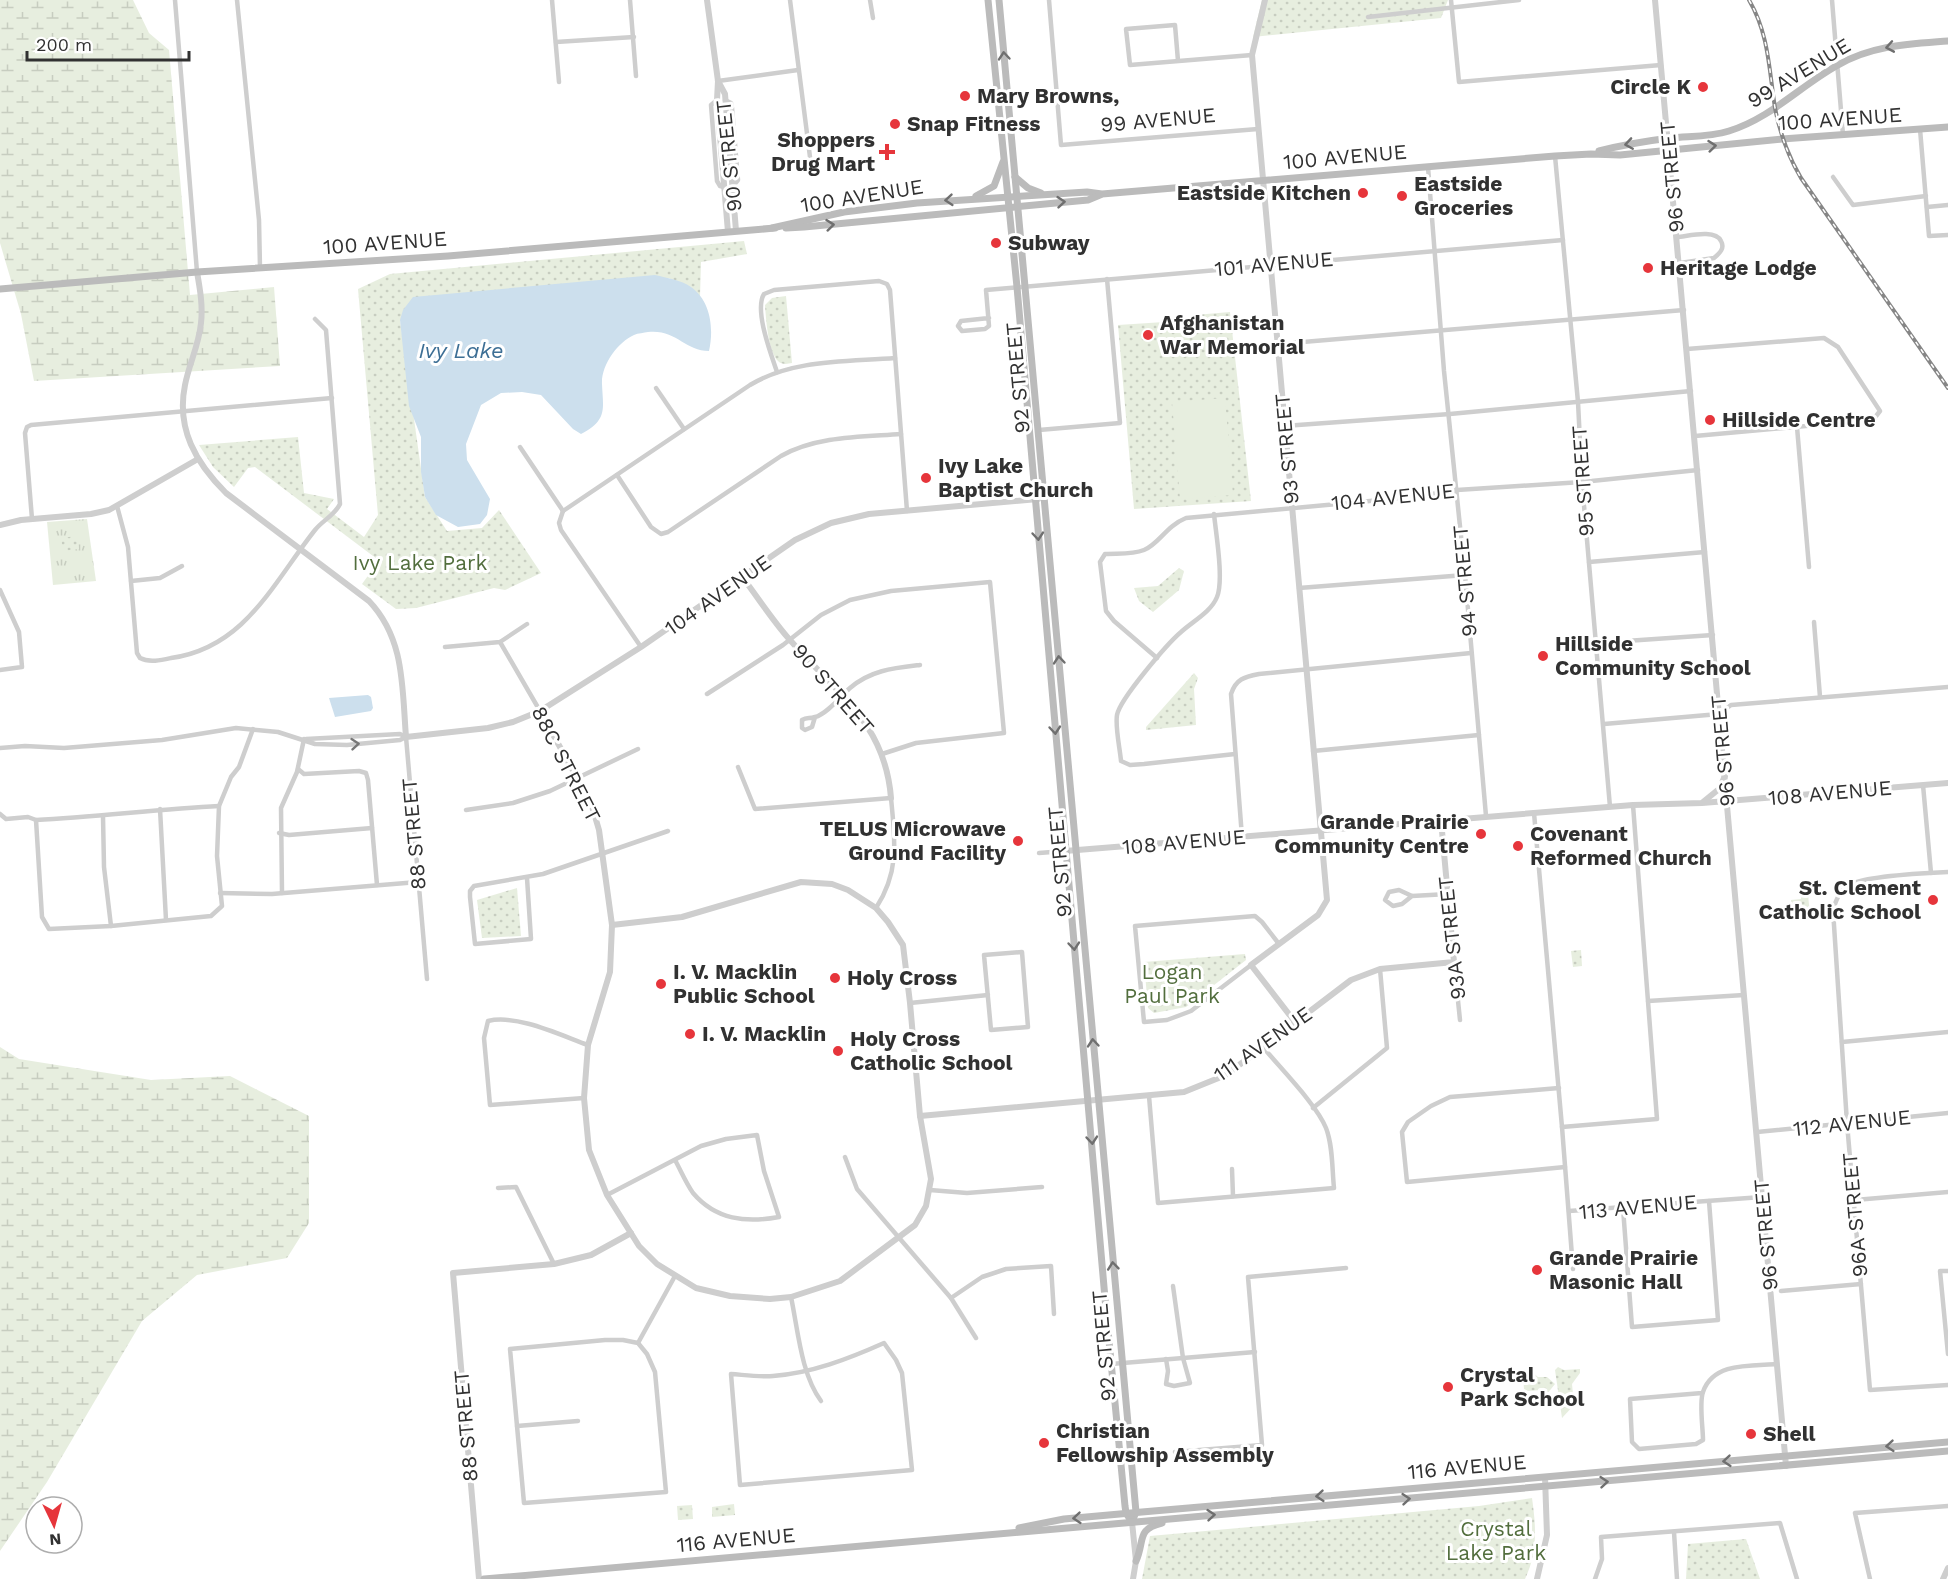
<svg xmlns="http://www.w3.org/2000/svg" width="1948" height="1579" viewBox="0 0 1948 1579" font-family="'Work Sans',sans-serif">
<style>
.grass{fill:url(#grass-tufts)}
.wetland{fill:url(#wetland-marsh)}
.park{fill:url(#park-dots)}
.garden{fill:#e7eedf}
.water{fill:#ccdfed}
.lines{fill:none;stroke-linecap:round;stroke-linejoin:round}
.minor{stroke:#cecece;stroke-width:4.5}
.tertiary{stroke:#cecece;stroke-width:6}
.secondary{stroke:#bbb;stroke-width:7}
.rail-casing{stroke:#868686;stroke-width:4}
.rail{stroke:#fff;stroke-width:1.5;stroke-dasharray:4.5;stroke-linecap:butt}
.oneway{stroke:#6f6f6f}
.oneway2{stroke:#787878}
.poi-dot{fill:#e6353b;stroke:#fff;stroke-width:2}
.labels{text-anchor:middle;stroke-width:6;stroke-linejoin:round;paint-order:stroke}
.street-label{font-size:21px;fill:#313131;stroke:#fff}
.poi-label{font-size:21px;font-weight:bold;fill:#313131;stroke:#fff;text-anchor:start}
.park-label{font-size:21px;fill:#526e3d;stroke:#fff}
.water-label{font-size:22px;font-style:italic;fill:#3d6f95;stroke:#fff}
</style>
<defs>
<pattern id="grass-tufts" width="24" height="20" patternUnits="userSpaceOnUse" patternTransform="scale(1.5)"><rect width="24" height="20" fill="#e7eedf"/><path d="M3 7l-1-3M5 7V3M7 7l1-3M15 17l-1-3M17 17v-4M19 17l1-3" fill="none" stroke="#c7cdc0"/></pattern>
<pattern id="wetland-marsh" width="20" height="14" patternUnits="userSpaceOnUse" patternTransform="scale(1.5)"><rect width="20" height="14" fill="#e7eedf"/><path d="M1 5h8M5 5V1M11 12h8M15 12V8" fill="none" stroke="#c7cdc0"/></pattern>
<pattern id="park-dots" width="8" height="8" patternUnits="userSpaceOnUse" patternTransform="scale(1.5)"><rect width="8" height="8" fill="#e7eedf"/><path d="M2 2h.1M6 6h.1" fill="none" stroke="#c7cdc0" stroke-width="1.8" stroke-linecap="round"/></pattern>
</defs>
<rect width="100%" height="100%" fill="#fff"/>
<path class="grass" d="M87,519L96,581L53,585L47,522Z"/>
<g class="wetland">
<path d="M0,0H133L149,33L169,50L190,295L274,287L280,366L34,381L21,314L0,243Z"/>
<path d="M0,1047L19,1059L151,1080L230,1076L309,1116V1223L287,1258L197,1275L142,1321L47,1482L0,1551Z"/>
</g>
<g class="park">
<path d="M1262,0H1448L1441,18L1253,37Z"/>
<path d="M744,241L747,254L701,262L700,297L669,278L400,320L425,497L447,531L482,528L499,510L541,573L505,590L494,588L416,608L396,609L362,584L378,562L377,559L255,467L248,468L234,487L213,467L199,445L298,437L304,493L334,499L327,509L364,537L378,515L358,289L390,274Z"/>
<path d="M786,296L792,363C787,364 782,365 778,361C768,351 766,319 765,305L772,298Z"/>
<path d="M1230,312L1251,501L1134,509L1118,325L1195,320V315Z"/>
<path d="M77,536L79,549L63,551L61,538Z"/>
<path d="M1179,568L1184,571L1179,590L1153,612L1139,601L1134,588L1158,586Z"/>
<path d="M1194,673L1198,678L1194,689L1196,725L1146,730V727Z"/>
<path d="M517,888L521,936L482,938L477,900Z"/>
<path d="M1808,895L1810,914L1792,917L1791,900L1801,899V896Z"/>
<path d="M1581,950L1582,966L1573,967L1571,951Z"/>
<path d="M1245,954L1246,960L1186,1007L1154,1013L1148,1008L1144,962Z"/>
<path d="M1558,1367L1564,1370L1580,1369V1373L1572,1384L1574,1405L1562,1418L1555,1370Z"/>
<path d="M1532,1372L1538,1377H1547L1555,1384L1547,1394L1542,1390L1527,1391L1524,1389L1523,1375L1525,1373Z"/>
<path d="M1532,1498C1536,1526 1538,1552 1525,1579H1142L1150,1536L1479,1506Z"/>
<path d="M734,1504L735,1515L712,1517V1507Z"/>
<path d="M692,1505L693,1519L678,1520L677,1506Z"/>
<path d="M1746,1539L1760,1579H1686L1688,1544Z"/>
</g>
<path class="garden" d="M1225,398L1233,495L1180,499L1172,402Z"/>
<g class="water">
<path d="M655,275C667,278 681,280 691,287C711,301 714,329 709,351C685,351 676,329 648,332C644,333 638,333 634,335C618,342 601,365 602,384C603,409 608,420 581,434L573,429L541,395L522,392L501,393L481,405L466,444L467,460L490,499L487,515L480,524L458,527L436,515L425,497L421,472V437L409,406L400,320L403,310L413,297Z"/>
<path d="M368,695L371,697L373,708L371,711L335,717L329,698Z"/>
</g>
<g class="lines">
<g class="minor">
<path d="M175,0L197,272"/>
<path d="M237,0L259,220L260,268"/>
<path d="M552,0L559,82"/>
<path d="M630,0L636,76"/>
<path d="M790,0L810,157"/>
<path d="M870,0L873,18"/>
<path d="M1049,0L1061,145L1258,129"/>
<path d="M1451,0L1459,82L1661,65"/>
<path d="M1832,0L1843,135"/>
<path d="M1368,17L1519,0"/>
<path d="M556,42L634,37"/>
<path d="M1178,61L1175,25L1126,29L1130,65L1252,55"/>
<path d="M718,81L798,70"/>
<path d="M717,100L711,105L717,181L720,186L724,187"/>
<path d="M725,100L731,103L732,108L738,180L733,186"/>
<path d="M1920,129L1929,236L1948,235"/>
<path d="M1555,156L1578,402L1582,482L1610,807"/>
<path d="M1428,167L1444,371L1465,575L1486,816"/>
<path d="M1833,177L1853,205L1926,196"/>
<path d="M1927,207L1948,205"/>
<path d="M1677,237C1689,236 1715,229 1721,241C1725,248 1720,253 1714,258L1680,263"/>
<path d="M989,318L961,321L958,326L962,331L985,329L989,326L986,290L1563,240"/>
<path d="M1220,349L1684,310"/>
<path d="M1687,349L1824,338L1838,347L1880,411L1873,420L1695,436"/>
<path d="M777,372C771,354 754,310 764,294L774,290L879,281L887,284L890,290L907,511"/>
<path d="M656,388L684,429"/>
<path d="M1284,426L1450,414L1691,391"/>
<path d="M1797,427L1809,567"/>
<path d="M1039,430L1120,423L1107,279"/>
<path d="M520,447L563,511"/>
<path d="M617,475L651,527L661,534L668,532L781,456C817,436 860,437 901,434"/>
<path d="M117,506L128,547L137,653L140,658C149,663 162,660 171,658C245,648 273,583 315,530C323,520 335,515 340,504L326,330L315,319"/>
<path d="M563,511L750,385C793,359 846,362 895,358"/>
<path d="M563,511L559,523L561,530L641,647"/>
<path d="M1214,514C1216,534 1224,580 1217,597C1211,612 1193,621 1181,632C1167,644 1120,699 1117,715C1115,727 1120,749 1121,761L1130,765L1144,764L1235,754"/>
<path d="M32,519L25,433L27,427L31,425L332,398"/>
<path d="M1589,562L1705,552"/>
<path d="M131,581L160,578L182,566"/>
<path d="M1299,588L1465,575"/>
<path d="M0,590L19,632L22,667L0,670"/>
<path d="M1814,622L1820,697"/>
<path d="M500,642L540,711"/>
<path d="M1597,643L1713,635"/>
<path d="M445,647L500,642L527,624"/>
<path d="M1157,658L1114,621L1106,611L1100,562L1105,554C1117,553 1132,555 1144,550C1159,544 1166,526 1186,518L1413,497L1457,490L1582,482L1698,470"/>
<path d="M707,694L783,645L821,615L850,600L891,591L990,582L1004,733L916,743L882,754"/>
<path d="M815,717L812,727L805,730L802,728V720C807,717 809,719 815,717C827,714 841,696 850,688C871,670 894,668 920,665"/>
<path d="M1604,724L1719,714L1731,705L1948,687"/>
<path d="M406,737L427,979"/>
<path d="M306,739L400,734L406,737"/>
<path d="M0,748L25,746L64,748L162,740L236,728L278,732L315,744L347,745L400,740L406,737"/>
<path d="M1313,751L1479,735"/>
<path d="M738,767L755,809L891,798C895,840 900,871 876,908"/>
<path d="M298,769L304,774L359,771L366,773L368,780L377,885"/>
<path d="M1923,785L1931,873"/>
<path d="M160,809L166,920"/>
<path d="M466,810L513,803L550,791L638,749"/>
<path d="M1534,813L1562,1127L1573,1269"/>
<path d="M0,814L6,819L28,817L36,820C97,817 158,809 219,806"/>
<path d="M103,816L104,867L111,926"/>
<path d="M36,820L42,917L49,929L111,926L211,916L222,906L217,856L219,806L231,777L239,767L253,729"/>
<path d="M279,833L289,835L372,828"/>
<path d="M1242,837L1231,694C1236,679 1244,677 1259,674L1471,653"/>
<path d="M1039,853L1065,851"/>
<path d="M1948,872C1926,873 1868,876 1851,884C1840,889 1836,900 1833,910L1847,1123L1870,1390L1948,1385"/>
<path d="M527,878L531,939L475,944L470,897V891L474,886L543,874L668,831"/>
<path d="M220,893L272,894L418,882"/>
<path d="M282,893L281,808L297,772L304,739"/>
<path d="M1412,896L1402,904L1393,906L1385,900L1389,892L1399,890L1412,896L1448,894"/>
<path d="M1022,952L1028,1027L991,1030L984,955Z"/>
<path d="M1454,962L1460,1020"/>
<path d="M1251,965L1191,1011L1167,1020L1144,1022L1135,926L1255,916L1262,922L1279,944"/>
<path d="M1648,1001L1744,995"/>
<path d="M910,1003L988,995"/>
<path d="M1842,1042L1948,1032"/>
<path d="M1559,1088L1450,1097L1431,1106L1408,1122L1402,1132L1407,1182L1565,1167"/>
<path d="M1149,1096L1158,1203L1334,1188C1332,1169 1333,1146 1326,1128C1317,1105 1280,1068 1263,1047"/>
<path d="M584,1098L490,1105L484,1038L488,1021C517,1014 560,1035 588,1045"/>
<path d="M1313,1108L1387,1048L1380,969"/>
<path d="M1562,1127L1657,1119L1633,805"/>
<path d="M1757,1132L1948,1113"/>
<path d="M845,1157L857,1189L951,1298L976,1338"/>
<path d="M1232,1169L1233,1196"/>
<path d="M498,1188L516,1187L554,1264"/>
<path d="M930,1190L967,1193L1042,1187"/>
<path d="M607,1195L701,1146L726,1139L757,1135L764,1171L779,1217C746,1223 716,1220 693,1193C686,1183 681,1171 675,1160"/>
<path d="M1855,1200L1948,1192"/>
<path d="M1623,1208L1632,1327L1718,1320L1709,1201"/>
<path d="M1569,1211L1762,1197"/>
<path d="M1948,1271H1940L1948,1354"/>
<path d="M1781,1291L1861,1284"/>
<path d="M791,1297C798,1330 801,1374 821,1401"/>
<path d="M951,1298L982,1277L1006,1269L1051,1266L1054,1314"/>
<path d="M605,1340H623L638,1343L647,1354L655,1372L666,1492L524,1503L510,1349Z"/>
<path d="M638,1343L675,1276"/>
<path d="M884,1343L896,1360L902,1373L912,1470L740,1485L731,1374C745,1375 759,1377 773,1376C812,1373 848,1359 884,1343Z"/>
<path d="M1166,1359L1168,1371L1166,1384L1174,1386L1190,1383L1183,1358L1173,1286"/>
<path d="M1111,1364L1255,1352"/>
<path d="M1702,1393L1630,1399L1632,1442L1639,1449L1696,1444L1703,1440C1703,1428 1699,1403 1703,1392C1713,1362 1751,1366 1777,1364"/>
<path d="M517,1426L578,1421"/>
<path d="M1175,1452L1262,1445L1248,1277L1346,1268"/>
<path d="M1674,1532L1677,1579"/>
<path d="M1595,1579L1602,1559L1601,1537L1780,1523L1797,1579"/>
<path d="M1870,1579L1855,1513L1948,1506"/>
</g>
<g class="tertiary">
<path d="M707,0L718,81L717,100L728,232"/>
<path d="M1265,0L1252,55L1327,900L1318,915L1251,965L1295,1022"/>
<path d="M1655,0L1786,1466"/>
<path d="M718,81L725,94L736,231"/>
<path d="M197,272C200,289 203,306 201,323C199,345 189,364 185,385C176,429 196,463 226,493L369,601C405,639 402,687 406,737L488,728L513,722L540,711L641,647L795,540L831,523L869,514L1038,499"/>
<path d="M0,525L21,520L91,514L109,510L198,459"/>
<path d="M743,578C759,599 773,621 790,640C836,693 885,722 891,798"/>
<path d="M540,711L591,803L599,830L612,925L610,972L588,1045L584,1098L589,1150L607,1195L639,1246L657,1264L696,1288L730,1296L770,1299L791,1297L840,1281L915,1225L926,1206L931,1179L920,1116L910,1003L903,945L888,922L876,908L848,890L832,884L801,882L682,917L612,925"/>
<path d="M1703,802L1719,789L1725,776"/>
<path d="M1065,851L1633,805L1702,803L1948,783"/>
<path d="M920,1116L1184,1092L1226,1075L1351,980L1380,969L1454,962L1441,820"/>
<path d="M1132,1522L1136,1561L1133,1579"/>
<path d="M479,1579L453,1273L554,1264L591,1255L631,1233"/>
<path d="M1537,1579L1547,1535L1545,1477"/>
<path d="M1943,1579L1948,1568"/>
</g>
<g class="secondary">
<path d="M988,0L1017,287L1106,1310L1125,1506L1126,1513L1132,1522"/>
<path d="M999,0L1136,1512L1132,1522"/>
<path d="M1599,151C1622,145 1646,141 1670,138C1690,136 1710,137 1729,131C1771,118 1800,86 1838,65C1872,45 1910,44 1948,41"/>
<path d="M1015,177L1028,188L1041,193"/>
<path d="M976,196L994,186L1003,162"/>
<path d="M772,228L844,212L917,203L1087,192L1102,194L1555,156L1591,154L1620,155L1782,139L1948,127"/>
<path d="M786,228L804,227L1088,200L1100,195"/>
<path d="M0,289L197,272L448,256L775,228"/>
<path d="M1019,1528L1064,1519L1142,1512L1948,1442"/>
<path d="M1136,1561C1145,1541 1136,1529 1162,1523"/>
<path d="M484,1579L1948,1451"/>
</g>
<defs>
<path id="rail" d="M1749,0C1769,34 1769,70 1775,108C1780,134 1788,156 1801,178L1948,388"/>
</defs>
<use href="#rail" class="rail-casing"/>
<use href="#rail" class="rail"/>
</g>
<defs><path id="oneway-chevron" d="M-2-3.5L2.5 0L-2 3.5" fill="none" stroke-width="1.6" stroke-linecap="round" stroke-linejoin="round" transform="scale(1.5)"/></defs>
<g class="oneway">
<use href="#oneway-chevron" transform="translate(1890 47) rotate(170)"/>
<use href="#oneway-chevron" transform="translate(1004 56) rotate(-95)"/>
<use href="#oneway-chevron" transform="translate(1629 144) rotate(171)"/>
<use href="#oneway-chevron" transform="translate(1712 146) rotate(-6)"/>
<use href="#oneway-chevron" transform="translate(949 200) rotate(175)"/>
<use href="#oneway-chevron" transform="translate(1061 202) rotate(-5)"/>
<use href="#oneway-chevron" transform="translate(830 225) rotate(-6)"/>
<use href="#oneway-chevron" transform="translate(1038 536) rotate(85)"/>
<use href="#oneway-chevron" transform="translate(1059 660) rotate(-95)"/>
<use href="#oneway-chevron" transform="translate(1055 730) rotate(85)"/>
<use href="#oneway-chevron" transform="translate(1074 946) rotate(85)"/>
<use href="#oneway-chevron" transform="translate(1093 1043) rotate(-95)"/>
<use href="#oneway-chevron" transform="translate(1092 1140) rotate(85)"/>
<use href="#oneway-chevron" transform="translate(1113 1266) rotate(-96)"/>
<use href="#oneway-chevron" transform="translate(1890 1446) rotate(175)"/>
<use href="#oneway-chevron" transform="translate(1727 1461) rotate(175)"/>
<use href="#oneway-chevron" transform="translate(1604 1482) rotate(-5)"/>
<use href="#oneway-chevron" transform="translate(1320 1496) rotate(175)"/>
<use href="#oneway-chevron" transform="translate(1406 1499) rotate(-5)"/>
<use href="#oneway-chevron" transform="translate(1211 1515) rotate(-5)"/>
<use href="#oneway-chevron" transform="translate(1077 1518) rotate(175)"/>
</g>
<use class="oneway2" href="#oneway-chevron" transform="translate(355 744) rotate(-5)"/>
<g class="poi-dot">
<circle cx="1703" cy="87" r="6"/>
<circle cx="965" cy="96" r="6"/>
<circle cx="895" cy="124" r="6"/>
<path d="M884 143h6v6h6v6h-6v6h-6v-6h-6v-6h6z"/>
<circle cx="1363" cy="193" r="6"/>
<circle cx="1402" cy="196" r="6"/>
<circle cx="996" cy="243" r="6"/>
<circle cx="1648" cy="268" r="6"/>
<circle cx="1148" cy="335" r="6"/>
<circle cx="1710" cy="420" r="6"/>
<circle cx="926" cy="478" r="6"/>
<circle cx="1543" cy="656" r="6"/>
<circle cx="1481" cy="834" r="6"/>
<circle cx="1018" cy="841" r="6"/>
<circle cx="1518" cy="846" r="6"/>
<circle cx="1933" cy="900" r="6"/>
<circle cx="835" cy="978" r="6"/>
<circle cx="661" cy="984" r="6"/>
<circle cx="690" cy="1034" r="6"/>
<circle cx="838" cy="1051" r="6"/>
<circle cx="1537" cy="1270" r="6"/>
<circle cx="1448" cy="1387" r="6"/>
<circle cx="1751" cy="1434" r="6"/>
<circle cx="1044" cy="1443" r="6"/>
</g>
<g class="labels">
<g class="street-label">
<text transform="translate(1799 73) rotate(-31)" y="7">99 AVENUE</text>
<text transform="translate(1840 119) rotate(-4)" y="7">100 AVENUE</text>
<text transform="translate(1158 120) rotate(-5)" y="7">99 AVENUE</text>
<text transform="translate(729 156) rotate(-96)" y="7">90 STREET</text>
<text transform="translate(1345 157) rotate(-5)" y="7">100 AVENUE</text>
<text transform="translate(1672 177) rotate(-95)" y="7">96 STREET</text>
<text transform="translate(862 196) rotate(-9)" y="7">100 AVENUE</text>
<text transform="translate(385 243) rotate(-4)" y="7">100 AVENUE</text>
<text transform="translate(1274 264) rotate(-5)" y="7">101 AVENUE</text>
<text transform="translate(1018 378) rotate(-95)" y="7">92 STREET</text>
<text transform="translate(1287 449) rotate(-95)" y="7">93 STREET</text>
<text transform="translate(1583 481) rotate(-94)" y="7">95 STREET</text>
<text transform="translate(1393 497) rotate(-6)" y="7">104 AVENUE</text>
<text transform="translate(1465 581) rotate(-95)" y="7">94 STREET</text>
<text transform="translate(718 595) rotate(-35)" y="7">104 AVENUE</text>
<text transform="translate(833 689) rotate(49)" y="7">90 STREET</text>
<text transform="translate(1723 751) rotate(-95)" y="7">96 STREET</text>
<text transform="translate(566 764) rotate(63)" y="7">88C STREET</text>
<text transform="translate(1830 793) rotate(-5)" y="7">108 AVENUE</text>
<text transform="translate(414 834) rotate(-95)" y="7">88 STREET</text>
<text transform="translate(1184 842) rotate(-5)" y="7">108 AVENUE</text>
<text transform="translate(1060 862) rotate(-95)" y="7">92 STREET</text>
<text transform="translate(1452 938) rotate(-96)" y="7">93A STREET</text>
<text transform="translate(1263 1044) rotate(-35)" y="7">111 AVENUE</text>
<text transform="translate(1852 1123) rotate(-6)" y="7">112 AVENUE</text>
<text transform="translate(1638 1207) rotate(-5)" y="7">113 AVENUE</text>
<text transform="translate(1855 1215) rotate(-95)" y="7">96A STREET</text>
<text transform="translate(1766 1235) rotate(-95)" y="7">96 STREET</text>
<text transform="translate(1104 1346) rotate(-95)" y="7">92 STREET</text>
<text transform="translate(466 1426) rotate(-95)" y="7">88 STREET</text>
<text transform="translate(1467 1467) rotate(-5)" y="7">116 AVENUE</text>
<text transform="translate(736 1540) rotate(-5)" y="7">116 AVENUE</text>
</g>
<g class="poi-label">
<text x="1691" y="94" text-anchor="end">Circle K</text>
<text x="977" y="103">Mary Browns,</text>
<text x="907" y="131">Snap Fitness</text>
<text x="875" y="147" text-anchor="end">Shoppers<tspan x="875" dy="24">Drug Mart</tspan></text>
<text x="1414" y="191">Eastside<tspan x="1414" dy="24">Groceries</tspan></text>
<text x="1351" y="200" text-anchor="end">Eastside Kitchen</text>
<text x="1008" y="250">Subway</text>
<text x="1660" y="275">Heritage Lodge</text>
<text x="1160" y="330">Afghanistan<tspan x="1160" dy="24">War Memorial</tspan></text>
<text x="1722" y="427">Hillside Centre</text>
<text x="938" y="473">Ivy Lake<tspan x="938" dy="24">Baptist Church</tspan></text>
<text x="1555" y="651">Hillside<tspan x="1555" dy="24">Community School</tspan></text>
<text x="1469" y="829" text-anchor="end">Grande Prairie<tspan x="1469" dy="24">Community Centre</tspan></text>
<text x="1006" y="836" text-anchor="end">TELUS Microwave<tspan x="1006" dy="24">Ground Facility</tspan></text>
<text x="1530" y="841">Covenant<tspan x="1530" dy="24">Reformed Church</tspan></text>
<text x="1921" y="895" text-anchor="end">St. Clement<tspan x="1921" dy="24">Catholic School</tspan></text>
<text x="673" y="979">I. V. Macklin<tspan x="673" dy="24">Public School</tspan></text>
<text x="847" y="985">Holy Cross</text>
<text x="702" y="1041">I. V. Macklin</text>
<text x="850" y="1046">Holy Cross<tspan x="850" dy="24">Catholic School</tspan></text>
<text x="1549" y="1265">Grande Prairie<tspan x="1549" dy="24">Masonic Hall</tspan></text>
<text x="1460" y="1382">Crystal<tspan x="1460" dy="24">Park School</tspan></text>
<text x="1056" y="1438">Christian<tspan x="1056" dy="24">Fellowship Assembly</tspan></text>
<text x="1763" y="1441">Shell</text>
</g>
<g class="park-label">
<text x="420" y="570">Ivy Lake Park</text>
<text x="1172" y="979">Logan<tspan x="1172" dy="24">Paul Park</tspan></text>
<text x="1496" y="1536">Crystal<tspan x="1496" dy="24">Lake Park</tspan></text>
</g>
<g class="water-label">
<text x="461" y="358">Ivy Lake</text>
</g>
</g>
<g transform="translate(54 1525) rotate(175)"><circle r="28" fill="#ffffff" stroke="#adadad" stroke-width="1.5"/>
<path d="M0-4.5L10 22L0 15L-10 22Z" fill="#e6353b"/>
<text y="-9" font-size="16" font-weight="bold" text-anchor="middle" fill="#313131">N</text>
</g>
<path d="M27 51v9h162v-9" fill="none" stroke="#313131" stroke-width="3"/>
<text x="36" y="51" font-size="18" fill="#313131" stroke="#ffffff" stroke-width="4.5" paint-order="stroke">200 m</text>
</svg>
